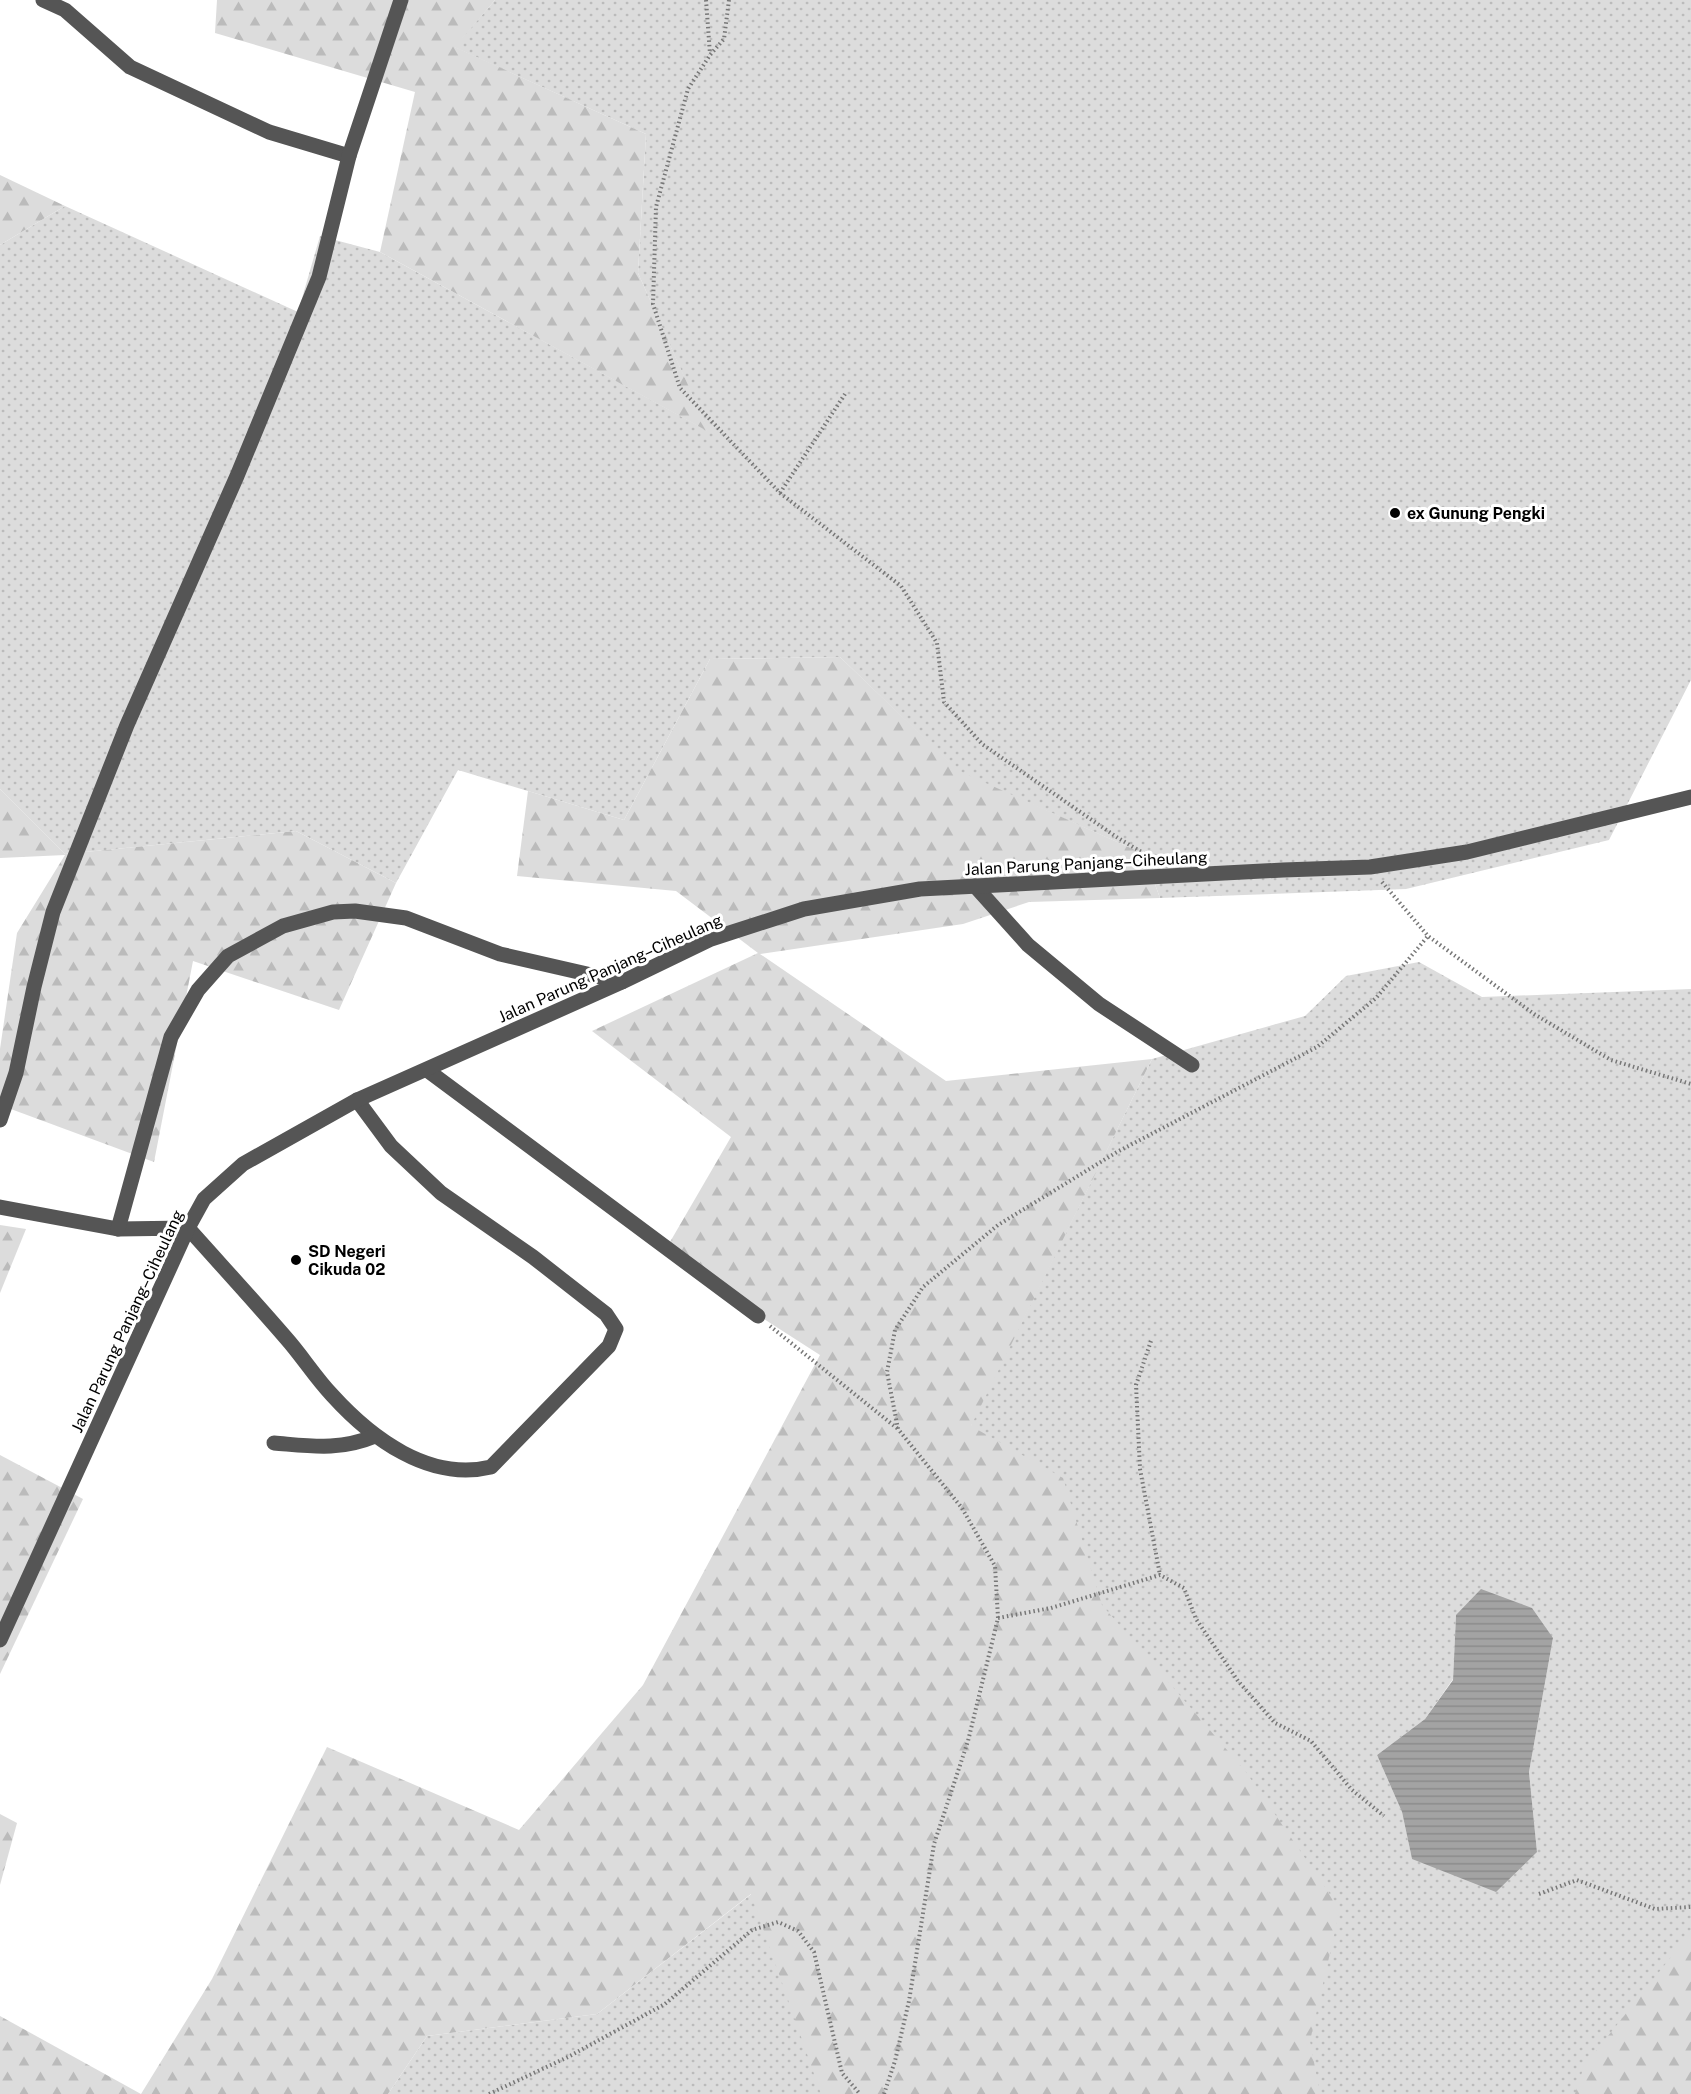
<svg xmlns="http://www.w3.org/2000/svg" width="1691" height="2094" viewBox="0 0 1691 2094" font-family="'Public Sans',sans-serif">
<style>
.grass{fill:url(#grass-dots);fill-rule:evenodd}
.forest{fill:url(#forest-firs)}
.water{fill:url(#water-rules)}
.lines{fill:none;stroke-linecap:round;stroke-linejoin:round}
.path{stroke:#777;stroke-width:4;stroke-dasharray:1.5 3;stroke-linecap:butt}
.minor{stroke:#555;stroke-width:15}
.poi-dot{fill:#000;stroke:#fff;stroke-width:2}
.labels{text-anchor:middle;stroke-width:6;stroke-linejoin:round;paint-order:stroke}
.poi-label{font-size:16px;font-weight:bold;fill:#000;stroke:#fff;text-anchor:start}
.street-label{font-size:16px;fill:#000;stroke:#fff}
</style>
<defs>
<pattern id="grass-dots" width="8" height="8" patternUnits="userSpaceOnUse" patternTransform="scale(1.5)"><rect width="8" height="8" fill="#dcdcdc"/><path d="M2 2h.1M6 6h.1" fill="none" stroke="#bbb" stroke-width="1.8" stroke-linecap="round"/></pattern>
<pattern id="forest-firs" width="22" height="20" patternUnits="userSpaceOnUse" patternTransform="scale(1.5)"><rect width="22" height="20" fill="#dcdcdc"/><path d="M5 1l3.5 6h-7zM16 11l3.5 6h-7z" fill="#bbb"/></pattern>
<pattern id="water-rules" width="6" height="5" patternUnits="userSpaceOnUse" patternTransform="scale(1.5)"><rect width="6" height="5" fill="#a3a3a3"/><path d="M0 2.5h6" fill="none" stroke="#8b8b8b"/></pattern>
</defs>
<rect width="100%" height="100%" fill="#fff"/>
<g class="grass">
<path d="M495,0H1691V680L1609,840L1406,889L1160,898L1144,854L959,772L840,657L710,659L624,820L458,770L396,883L296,831L65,854L0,789V245L65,206L298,312L320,236L380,252L708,431L638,273L646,134L454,47Z"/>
<path d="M1419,962L1482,997L1691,989V2094H388L427,2036L597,2014L875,1798L972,1422L1152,1059L1305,1016L1346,976ZM1456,1615L1553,1638L1529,1772L1537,1852L1412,1859L1402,1812L1377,1755L1425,1719L1453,1679Z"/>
</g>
<g class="forest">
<path d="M217,0H495L455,47L646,134L638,273L709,432L380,252L415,92L215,33Z"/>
<path d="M0,175L65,206L0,245Z"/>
<path d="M840,657L959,771L1144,854L1160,898L1029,902L963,924L760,954L946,1081L1152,1059L971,1426L1063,1478L1102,1605L1246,1772L1340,1909L1310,2041L1320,2094H821L751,1894L597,2014L427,2036L388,2094H0V2016L141,2094L212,1979L327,1747L519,1830L643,1685L820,1355L663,1254L731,1137L592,1031L758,953L676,891L517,876L528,791L624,820L710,659Z"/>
<path d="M0,789L65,854L296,831L396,883L339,1010L193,961L154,1162L0,1105V1049L17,933L65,855L0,858Z"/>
<path d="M0,1225L26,1229L0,1293Z"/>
<path d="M0,1455L83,1499L0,1674Z"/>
<path d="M0,1814L17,1823L0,1885Z"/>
<path d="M1691,1932V2094H1575L1584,2066Z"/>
</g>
<path class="water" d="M1481,1589L1532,1608L1553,1638L1529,1772L1537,1852L1496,1892L1412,1859L1402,1812L1377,1755L1425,1719L1453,1680L1456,1615Z"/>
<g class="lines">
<g class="path">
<path d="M706,0L710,54"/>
<path d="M729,0L724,39L710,55L688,89L656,207L653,304L680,388L780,493L901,586L937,643L944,702L982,744L1118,838L1155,860"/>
<path d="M780,493L845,394"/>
<path d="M1382,882L1428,936L1534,1014L1611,1060L1691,1084"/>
<path d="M770,1326L898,1429"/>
<path d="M1151,1341L1136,1385L1140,1469L1160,1575"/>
<path d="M998,1618L1051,1608L1160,1575L1184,1588L1196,1619L1238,1681L1275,1723L1311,1741L1352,1790L1384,1816"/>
<path d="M1539,1894L1577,1880L1655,1909L1691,1907"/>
<path d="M489,2094L568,2057L665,2004L752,1930L778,1922L798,1931L814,1952L842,2073L860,2094"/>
<path d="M884,2094L895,2061L909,2001L934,1844L968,1741L998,1618L995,1566L962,1508L898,1429L887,1372L895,1330L923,1287L998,1225L1117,1152L1317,1047L1376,998L1428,936"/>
</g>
<g class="minor">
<path d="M43,0L65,10L130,67L269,132L349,156"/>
<path d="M975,886L1028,945L1099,1004L1192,1065"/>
<path d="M427,1070L758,1316"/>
<path d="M0,1120L16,1073L34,987L53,912L127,725L237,476L319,277L349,156L401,0"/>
<path d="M0,1207L118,1229L188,1228C221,1265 254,1301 286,1338C302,1356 315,1377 332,1395C371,1438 429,1482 491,1467L609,1346L616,1329L606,1314L533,1257L441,1193L391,1146L357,1100"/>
<path d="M118,1229L171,1037L198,990L228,956L283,926L333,912L355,911L406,918L500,954L622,982"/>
<path d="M274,1443C311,1446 339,1451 375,1436"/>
<path d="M0,1640L188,1228L204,1199L243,1164L357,1100L622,982L711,939L804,909L920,889L1283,870L1370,867L1467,852L1691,797"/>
</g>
</g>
<g class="poi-dot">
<circle cx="1395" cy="513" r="6"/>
<circle cx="296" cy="1260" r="6"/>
</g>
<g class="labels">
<g class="poi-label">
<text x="1407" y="519">ex Gunung Pengki</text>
<text x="308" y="1257">SD Negeri<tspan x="308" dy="18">Cikuda 02</tspan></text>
</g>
<g class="street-label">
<text transform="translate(1086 863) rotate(-3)" y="6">Jalan Parung Panjang–Ciheulang</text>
<text transform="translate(610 968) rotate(-24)" y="6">Jalan Parung Panjang–Ciheulang</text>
<text transform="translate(127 1321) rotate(-65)" y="6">Jalan Parung Panjang–Ciheulang</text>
</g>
</g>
</svg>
